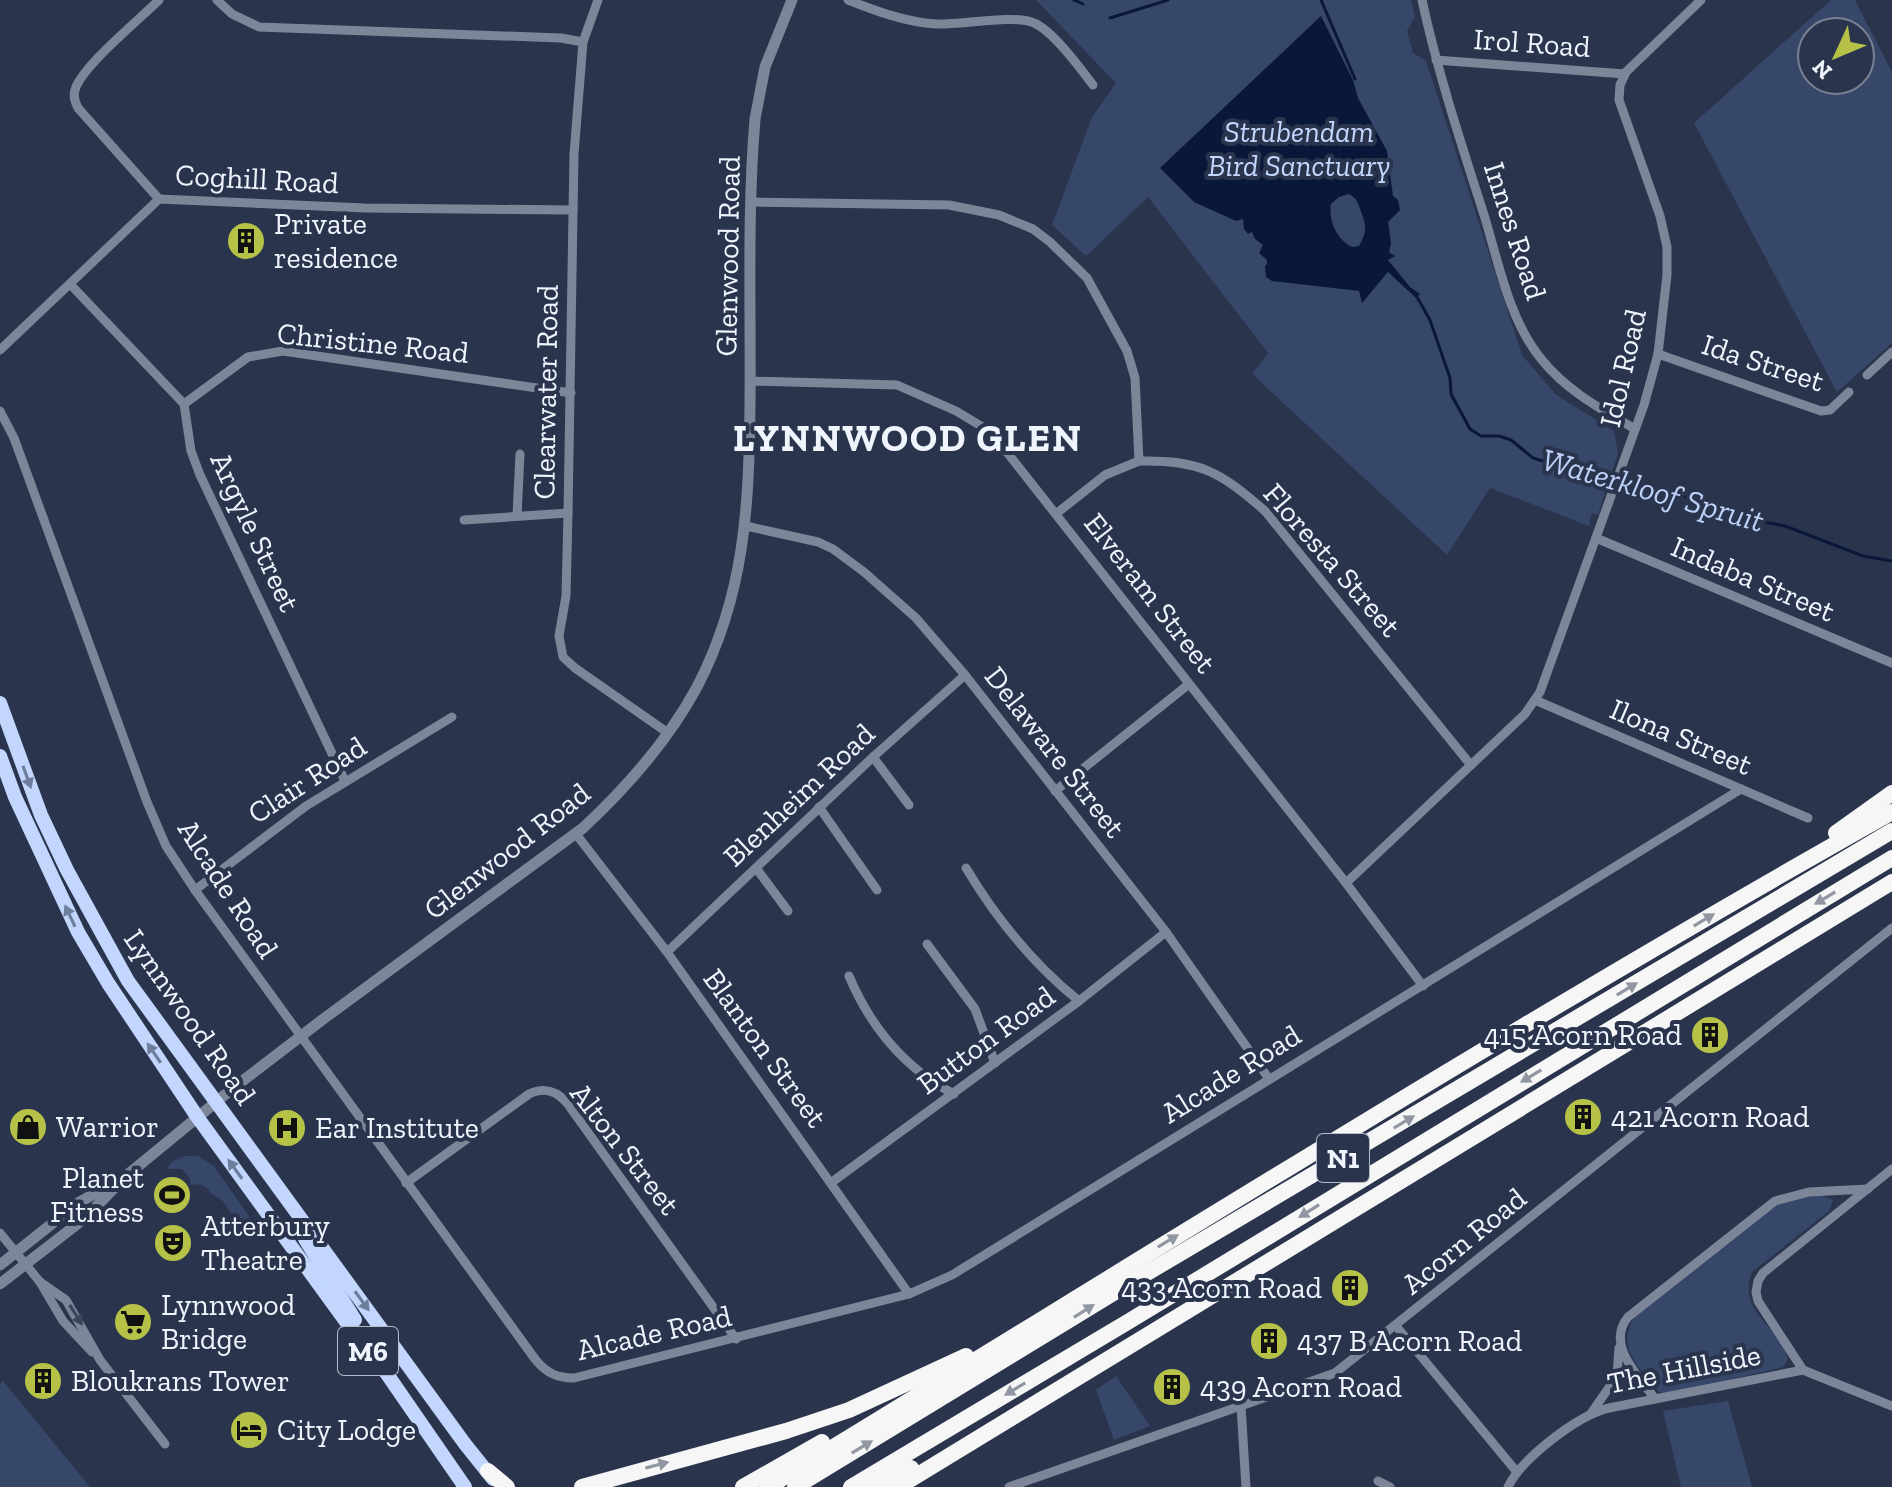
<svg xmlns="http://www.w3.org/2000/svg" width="1892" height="1487" viewBox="0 0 1892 1487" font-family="'Zilla Slab',serif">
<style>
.green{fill:#37476a;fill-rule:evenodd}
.water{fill:#091739;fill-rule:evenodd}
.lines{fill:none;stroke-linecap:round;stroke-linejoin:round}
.stream{stroke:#091739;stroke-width:3}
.minor{stroke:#7d8699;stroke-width:9}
.tertiary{stroke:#7d8699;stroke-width:11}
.primary{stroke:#c3d7fe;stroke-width:14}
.motorway{stroke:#f6f6f6;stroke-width:16}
.oneway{fill:#6f7e9d}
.oneway2{fill:#9096a2}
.oneway3{fill:#3b455c}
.labels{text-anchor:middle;stroke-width:8;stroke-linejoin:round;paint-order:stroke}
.shield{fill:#2a354d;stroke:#b4bbc8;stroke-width:2}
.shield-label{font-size:28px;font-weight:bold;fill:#eff4fd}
.street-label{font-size:30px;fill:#eff4fd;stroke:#2a354d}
.park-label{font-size:30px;font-style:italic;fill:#c3d7ff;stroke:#2a354d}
.poi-label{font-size:30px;fill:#eff4fd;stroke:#2a354d;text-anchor:start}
.water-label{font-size:32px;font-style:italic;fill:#bed2f9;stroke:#2a354d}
.district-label{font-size:38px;font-weight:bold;letter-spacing:2px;fill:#eff4fd;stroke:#2a354d}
</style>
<rect width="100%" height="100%" fill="#2a354d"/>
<g class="green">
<path d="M1036,0H1411L1415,17L1407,31L1413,53L1426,61L1522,355L1555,394L1614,431L1618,453L1598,515L1592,513L1589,526L1490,488L1447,555L1252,374L1268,353L1148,197L1086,256L1052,225L1092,117L1116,83Z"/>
<path d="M1831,0H1855L1892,72V343L1837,392L1694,123ZM1812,32H1860V80H1812Z"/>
<path d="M185,1156H198L214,1166L250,1218L239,1225L223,1201L209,1192L210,1190L200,1184L191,1185L189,1177L182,1169H166L173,1161Z"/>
<path d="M1820,1195L1833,1200L1829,1211L1752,1272C1736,1313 1781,1326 1788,1360L1783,1367L1670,1394L1659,1392C1639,1366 1615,1349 1635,1316L1740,1231L1783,1201Z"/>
<path d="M1116,1376L1150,1426L1114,1440L1096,1390Z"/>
<path d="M3,1381L90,1487H0V1384Z"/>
<path d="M1728,1401L1752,1487H1681L1663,1411Z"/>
</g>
<path class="water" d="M1321,16L1353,80L1358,98L1387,151L1393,196L1398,200L1400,210L1388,222L1391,243L1389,252L1395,256L1388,260L1410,287L1420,294L1416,298L1388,272L1362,303L1359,291L1272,281L1266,277L1265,266L1267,264V260L1259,253L1263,245L1255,239L1252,232L1248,234L1244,229L1243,219L1236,221L1194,202L1160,168ZM1349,194C1357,199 1357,201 1360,209C1366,225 1368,230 1359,246L1352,247C1337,240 1328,220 1331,204L1339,197Z"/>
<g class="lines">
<g class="stream">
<path d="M1074,0L1083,4"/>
<path d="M1321,0L1355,79"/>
<path d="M1110,18L1168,0"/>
<path d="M1417,297L1430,320L1450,378L1451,394L1470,429L1481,436H1499L1511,440L1533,458L1559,466"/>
<path d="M1578,468L1614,475"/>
<path d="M1621,478L1693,499L1725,515L1785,526L1863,556L1892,561"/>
</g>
<g class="minor">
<path d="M217,0L232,14L259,27L561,38L583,42"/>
<path d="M598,0L583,42L574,154L568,513L566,596L559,636L563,657L575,668L668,733"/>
<path d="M848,0C876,11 905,22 936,24C961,25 1015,14 1034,23C1053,31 1080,68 1093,85"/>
<path d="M1422,0C1438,74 1462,146 1485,218C1499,265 1510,322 1542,360C1567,391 1601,409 1635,429"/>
<path d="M1436,60L1625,74"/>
<path d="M159,199L78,108C75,102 73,97 75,90C81,67 140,19 159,0"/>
<path d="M752,202L949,205L999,215L1033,229L1050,242L1087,278L1127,351L1135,378L1139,461C1200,460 1219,471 1265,511L1470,764"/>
<path d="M70,284L184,404L191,451L200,475L345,781"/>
<path d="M0,350L159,199L365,208L573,210"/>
<path d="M1658,354L1821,411L1830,410L1849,392"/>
<path d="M1867,375L1892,352"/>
<path d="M750,381L897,385L956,411L991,432L1346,883L1423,986"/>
<path d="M184,404L248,357L283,351L571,393"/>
<path d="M0,411L14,438L147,802L166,846L195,890L535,1359C546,1373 557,1378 574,1378L909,1294L952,1275L1741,789"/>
<path d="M1057,513L1105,475L1139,461"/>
<path d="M517,516L520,454"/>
<path d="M464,520L568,513"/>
<path d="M746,526L818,542L833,549L864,572L916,618L965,675L1166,932L1269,1079"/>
<path d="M1596,538L1892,663"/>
<path d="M1535,700L1808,818"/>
<path d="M873,757L909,805"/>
<path d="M1055,791L1189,684"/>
<path d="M819,807L877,890"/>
<path d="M576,834L667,952L909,1294"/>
<path d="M756,868L788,911"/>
<path d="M966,868C996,918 1033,964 1079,1001"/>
<path d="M1346,883L1525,714L1540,692L1644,405L1658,354L1667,275V247L1660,216L1619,100L1620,85L1626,72L1701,0"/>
<path d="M195,890L306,806L452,717"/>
<path d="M927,944L975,1009L995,1063"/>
<path d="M667,952L873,757L965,675"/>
<path d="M849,976C871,1028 904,1068 954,1094"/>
<path d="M832,1182L1079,1001L1166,932"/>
<path d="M406,1183L529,1094C544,1087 556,1090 567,1103L736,1339"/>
<path d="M0,1233L40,1282L63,1321L92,1352"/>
<path d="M40,1282L66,1300L100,1360L165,1444"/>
<path d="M1396,1326L1516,1471"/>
<path d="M1803,1370L1758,1301L1756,1292L1758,1281L1763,1273L1892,1169"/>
<path d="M1655,1399C1639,1376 1605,1345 1628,1317L1775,1201L1809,1192L1868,1189"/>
<path d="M1241,1406L1246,1487"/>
<path d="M1592,1412L1617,1376L1619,1348"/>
<path d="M1378,1481L1390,1487"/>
<path d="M1009,1487L1335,1373L1892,928"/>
<path d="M1508,1487C1521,1459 1578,1415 1609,1408L1803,1370L1892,1406"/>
</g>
<g class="tertiary">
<path d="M0,1265L78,1203L115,1182"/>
<path d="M0,1284L85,1218L126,1176L232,1089L326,1017L583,828C627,787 668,741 697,687C745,595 749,506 750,404C751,310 747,214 755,119L765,67L792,0"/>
</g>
<g class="primary">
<path d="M0,703L41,815L67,870L128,981L465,1444L493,1479"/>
<path d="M0,756L15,797L78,932L108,983L198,1118L352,1330L387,1374L465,1487"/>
<path d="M305,1239L355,1320"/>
</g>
<g class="motorway">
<path d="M1836,833L1892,793"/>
<path d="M488,1471L507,1487"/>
<path d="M582,1487L786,1431L849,1410L966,1356"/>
<path d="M743,1487L822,1442"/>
<path d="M768,1487C1141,1260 1511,1026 1892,812"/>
<path d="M795,1487L1120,1289L1892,831"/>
<path d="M851,1487L1131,1320L1892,858"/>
<path d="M873,1487L911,1468"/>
<path d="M898,1487L1892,882"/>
</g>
</g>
<defs><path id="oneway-solid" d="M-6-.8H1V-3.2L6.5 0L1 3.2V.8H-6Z" transform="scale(2)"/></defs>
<g class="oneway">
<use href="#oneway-solid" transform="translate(27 777) rotate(70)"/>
<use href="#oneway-solid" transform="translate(70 916) rotate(-115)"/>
<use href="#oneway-solid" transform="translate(154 1053) rotate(-124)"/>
<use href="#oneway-solid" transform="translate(235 1169) rotate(-126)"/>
<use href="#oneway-solid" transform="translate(362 1301) rotate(54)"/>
</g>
<g class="oneway2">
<use href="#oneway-solid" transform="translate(1825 898) rotate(149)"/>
<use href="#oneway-solid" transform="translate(1704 920) rotate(-31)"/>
<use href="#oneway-solid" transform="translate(1627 989) rotate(-31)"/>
<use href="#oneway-solid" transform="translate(1531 1076) rotate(149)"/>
<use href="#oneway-solid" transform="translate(1404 1122) rotate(-31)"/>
<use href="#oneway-solid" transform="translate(1309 1211) rotate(148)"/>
<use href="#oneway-solid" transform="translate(1168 1241) rotate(-31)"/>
<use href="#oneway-solid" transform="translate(1084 1311) rotate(-32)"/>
<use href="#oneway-solid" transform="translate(1015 1389) rotate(149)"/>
<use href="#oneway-solid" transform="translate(862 1447) rotate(-31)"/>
<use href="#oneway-solid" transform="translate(657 1465) rotate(-15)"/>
</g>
<use class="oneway3" href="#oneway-solid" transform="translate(76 1315) rotate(58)"/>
<defs>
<symbol id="building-disc" viewBox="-11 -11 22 22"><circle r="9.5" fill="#b6c148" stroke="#2a354d"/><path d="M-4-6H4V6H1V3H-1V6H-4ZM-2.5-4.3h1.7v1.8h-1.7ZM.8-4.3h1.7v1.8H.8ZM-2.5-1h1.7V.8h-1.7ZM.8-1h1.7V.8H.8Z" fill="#111"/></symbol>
<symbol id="shop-disc" viewBox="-11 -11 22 22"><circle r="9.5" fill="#b6c148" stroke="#2a354d"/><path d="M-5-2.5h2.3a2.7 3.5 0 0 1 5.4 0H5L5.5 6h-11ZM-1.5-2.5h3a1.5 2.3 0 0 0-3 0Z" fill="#111"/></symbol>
<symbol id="hospital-disc" viewBox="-11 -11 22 22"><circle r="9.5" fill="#b6c148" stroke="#2a354d"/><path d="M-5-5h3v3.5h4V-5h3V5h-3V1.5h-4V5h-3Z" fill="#111"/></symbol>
<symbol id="stadium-disc" viewBox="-11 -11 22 22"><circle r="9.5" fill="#b6c148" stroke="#2a354d"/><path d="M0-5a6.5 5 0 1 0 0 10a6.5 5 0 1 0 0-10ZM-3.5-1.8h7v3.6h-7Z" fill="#111"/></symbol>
<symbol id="theatre-disc" viewBox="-11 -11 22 22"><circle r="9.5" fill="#b6c148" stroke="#2a354d"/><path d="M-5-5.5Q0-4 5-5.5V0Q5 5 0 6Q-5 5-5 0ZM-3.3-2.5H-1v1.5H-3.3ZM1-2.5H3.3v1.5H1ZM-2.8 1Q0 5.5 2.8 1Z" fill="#111"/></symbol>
<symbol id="supermarket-disc" viewBox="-11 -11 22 22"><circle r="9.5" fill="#b6c148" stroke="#2a354d"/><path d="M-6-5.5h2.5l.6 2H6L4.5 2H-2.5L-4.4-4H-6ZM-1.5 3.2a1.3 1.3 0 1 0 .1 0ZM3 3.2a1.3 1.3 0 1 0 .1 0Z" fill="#111"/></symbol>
<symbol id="hotel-disc" viewBox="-11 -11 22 22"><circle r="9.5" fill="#b6c148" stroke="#2a354d"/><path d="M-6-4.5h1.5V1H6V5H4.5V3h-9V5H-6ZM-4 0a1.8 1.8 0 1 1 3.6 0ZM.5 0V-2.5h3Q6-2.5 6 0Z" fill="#111"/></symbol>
</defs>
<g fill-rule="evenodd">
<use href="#building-disc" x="224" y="219" width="44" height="44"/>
<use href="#building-disc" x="1688" y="1013" width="44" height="44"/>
<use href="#building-disc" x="1561" y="1095" width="44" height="44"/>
<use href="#shop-disc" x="6" y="1105" width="44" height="44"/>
<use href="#hospital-disc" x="265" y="1106" width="44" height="44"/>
<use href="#stadium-disc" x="150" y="1173" width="44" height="44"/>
<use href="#theatre-disc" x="151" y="1221" width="44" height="44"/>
<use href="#building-disc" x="1328" y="1266" width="44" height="44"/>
<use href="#supermarket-disc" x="111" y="1300" width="44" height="44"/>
<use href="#building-disc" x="1247" y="1319" width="44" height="44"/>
<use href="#building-disc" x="21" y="1359" width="44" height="44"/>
<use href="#building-disc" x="1150" y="1365" width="44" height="44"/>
<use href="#hotel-disc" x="227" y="1408" width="44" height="44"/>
</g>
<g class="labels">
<g class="shield">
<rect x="1317" y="1134" width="52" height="48" rx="6"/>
<rect x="338" y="1327" width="60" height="48" rx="6"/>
</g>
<g class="shield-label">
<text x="1343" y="1168">N1</text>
<text x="368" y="1361">M6</text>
</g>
<g class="street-label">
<text transform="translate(1532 43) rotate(4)" y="10">Irol Road</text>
<text transform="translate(257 179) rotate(3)" y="10">Coghill Road</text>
<text transform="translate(1515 231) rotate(72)" y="10">Innes Road</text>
<text transform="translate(728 256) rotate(-89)" y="10">Glenwood Road</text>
<text transform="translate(373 343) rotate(6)" y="10">Christine Road</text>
<text transform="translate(1763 363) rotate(18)" y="10">Ida Street</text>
<text transform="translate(1623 368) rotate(-77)" y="10">Idol Road</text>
<text transform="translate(546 392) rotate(-89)" y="10">Clearwater Road</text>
<text transform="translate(255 532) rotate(65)" y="10">Argyle Street</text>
<text transform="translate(1332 560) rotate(49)" y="10">Floresta Street</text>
<text transform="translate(1753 579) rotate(23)" y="10">Indaba Street</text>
<text transform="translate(1150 593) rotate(52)" y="10">Elveram Street</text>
<text transform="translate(1681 737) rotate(23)" y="10">Ilona Street</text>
<text transform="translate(1055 752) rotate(52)" y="10">Delaware Street</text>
<text transform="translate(307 780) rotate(-33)" y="10">Clair Road</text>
<text transform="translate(799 795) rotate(-43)" y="10">Blenheim Road</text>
<text transform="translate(507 851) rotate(-38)" y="10">Glenwood Road</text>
<text transform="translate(228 889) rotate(57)" y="10">Alcade Road</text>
<text transform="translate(190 1017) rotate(55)" y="10">Lynnwood Road</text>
<text transform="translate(986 1040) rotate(-36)" y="10">Button Road</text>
<text transform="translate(765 1048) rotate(54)" y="10">Blanton Street</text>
<text transform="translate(1231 1074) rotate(-32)" y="10">Alcade Road</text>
<text transform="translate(625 1149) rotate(52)" y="10">Alton Street</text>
<text transform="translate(1464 1241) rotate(-39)" y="10">Acorn Road</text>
<text transform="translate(654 1333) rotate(-13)" y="10">Alcade Road</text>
<text transform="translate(1684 1369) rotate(-11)" y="10">The Hillside</text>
</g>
<g class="park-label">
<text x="1299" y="142">Strubendam<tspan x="1299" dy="34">Bird Sanctuary</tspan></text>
</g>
<g class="poi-label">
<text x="274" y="234">Private<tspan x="274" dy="34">residence</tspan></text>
<text x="1682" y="1045" text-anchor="end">415 Acorn Road</text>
<text x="1611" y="1127">421 Acorn Road</text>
<text x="56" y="1137">Warrior</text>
<text x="315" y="1138">Ear Institute</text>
<text x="144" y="1188" text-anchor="end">Planet<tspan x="144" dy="34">Fitness</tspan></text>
<text x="201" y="1236">Atterbury<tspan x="201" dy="34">Theatre</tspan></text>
<text x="1322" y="1298" text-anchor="end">433 Acorn Road</text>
<text x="161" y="1315">Lynnwood<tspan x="161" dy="34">Bridge</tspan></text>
<text x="1297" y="1351">437 B Acorn Road</text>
<text x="71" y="1391">Bloukrans Tower</text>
<text x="1200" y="1397">439 Acorn Road</text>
<text x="277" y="1440">City Lodge</text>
</g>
<g class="water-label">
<text transform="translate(1653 490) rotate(16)" y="11">Waterkloof Spruit</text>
</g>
<g class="district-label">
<text x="908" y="451">LYNNWOOD GLEN</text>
</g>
</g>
<g transform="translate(1836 56) rotate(226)"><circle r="38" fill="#2a354d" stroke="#798193" stroke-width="2"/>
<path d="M0-6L14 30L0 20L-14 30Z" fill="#b6c148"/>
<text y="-12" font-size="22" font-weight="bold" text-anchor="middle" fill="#eff4fd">N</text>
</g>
</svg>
